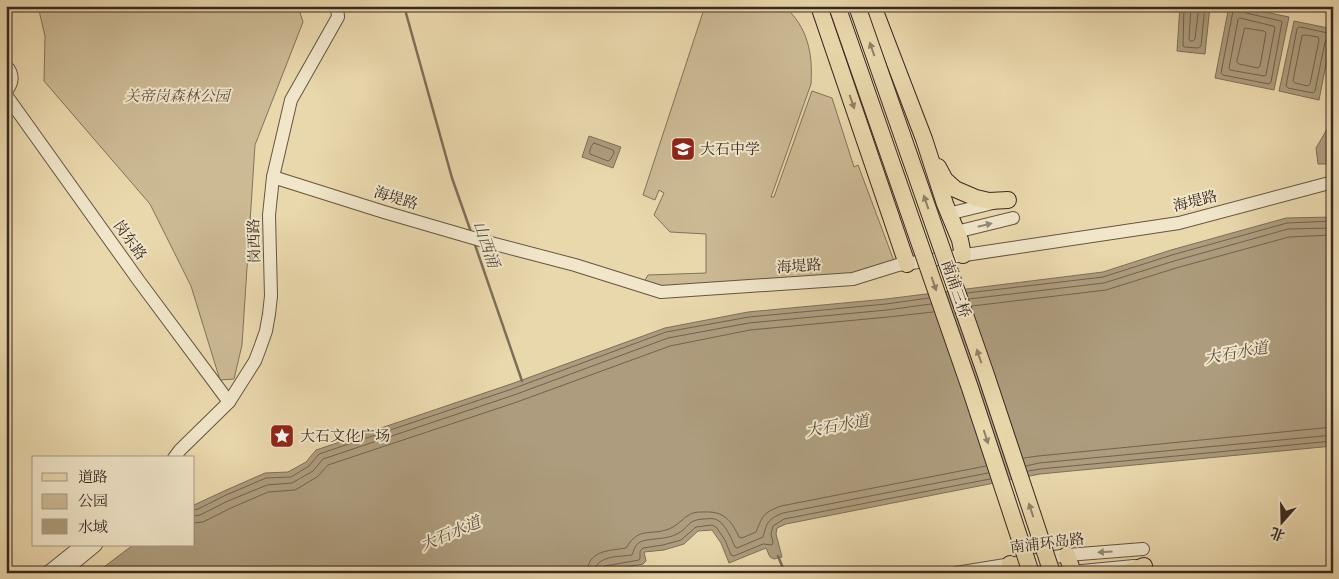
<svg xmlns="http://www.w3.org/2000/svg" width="1339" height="579" viewBox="0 0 1339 579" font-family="'Gentium Book Plus','Noto Serif SC',serif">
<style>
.green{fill:#ccba95;stroke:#82725b}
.water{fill:#ad9c7d;stroke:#7e6e58}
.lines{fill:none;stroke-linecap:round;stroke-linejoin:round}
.shore{stroke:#72624f;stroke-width:1}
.stream{stroke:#7e6e58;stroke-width:2.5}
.minor-casing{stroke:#645544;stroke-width:14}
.major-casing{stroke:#382921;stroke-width:18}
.minor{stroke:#f1e6ca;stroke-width:12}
.major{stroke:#ead8ad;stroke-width:16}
.major-bridge-casing{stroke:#382921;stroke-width:18;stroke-linecap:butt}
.major-bridge{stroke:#ead8ad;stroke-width:16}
.oneway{fill:#918067}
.oneway2{fill:#948876}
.labels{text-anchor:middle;stroke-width:4;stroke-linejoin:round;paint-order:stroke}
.park-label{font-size:15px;font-style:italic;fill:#5d4d3e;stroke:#f1e6ca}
.poi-label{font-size:15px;fill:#382921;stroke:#f1e6ca;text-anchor:start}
.street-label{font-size:15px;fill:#382921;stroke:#f1e6ca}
.water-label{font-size:16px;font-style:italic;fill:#5b4c3d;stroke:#f1e6ca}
</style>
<rect width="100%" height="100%" fill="#ead8ad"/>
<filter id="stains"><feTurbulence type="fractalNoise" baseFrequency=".004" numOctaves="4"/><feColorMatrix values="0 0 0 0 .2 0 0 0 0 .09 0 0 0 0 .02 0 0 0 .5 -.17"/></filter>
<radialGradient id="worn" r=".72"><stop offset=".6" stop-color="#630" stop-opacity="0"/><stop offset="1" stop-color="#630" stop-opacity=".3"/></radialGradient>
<g class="green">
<path d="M38,6H298L303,22L255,145L242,345L234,379L220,380L191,286L150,204L44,81L45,36Z"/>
<path d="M705,6H717V10L721,6H784C808,27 813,54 811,84L771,197H774L812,91L832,98L854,167L858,165L894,261L852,275L660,287L644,282L648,275L706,273V234L670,232L654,215L664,193L659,190L655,200L643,195Z"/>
</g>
<g class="water">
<path d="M1180,6H1210L1205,54L1177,51Z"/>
<path d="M1229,6H1236L1289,17L1274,90L1215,78Z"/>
<path d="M1294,21L1333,29L1319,100L1279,91Z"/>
<path d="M1333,119V164H1318L1316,148Z"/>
<path d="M589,136L621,147L613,168L582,157Z"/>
<path d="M1333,217V446L1040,474L786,524L777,528L776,534L782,557L774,559L770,557L766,548L729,563L721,543L712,530L698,531L684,544L664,550L644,552L646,561L643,564L597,573H96L133,545H194V505L224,491L265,473L288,472L306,462L316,450L511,384L665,328L748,312L886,299L1103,272L1171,250L1286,218Z"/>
</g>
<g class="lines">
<g class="shore">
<path d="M1184,6L1183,45L1184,47L1198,48L1201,46L1205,6"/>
<path d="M1191,6L1189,39L1190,41H1193L1195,39L1199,6"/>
<path d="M1234,6L1221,73L1223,75L1269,84L1271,82L1282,22L1281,21L1246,13L1242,11V6"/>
<path d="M1240,18L1273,26L1275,27L1266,75L1264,76L1230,70L1229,68L1238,20Z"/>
<path d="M1300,27L1328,33L1330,35L1325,42L1315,91L1313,93L1288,88L1286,86L1297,29Z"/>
<path d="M1245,28L1264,31L1266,33L1260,66L1258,68L1239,64L1237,62Z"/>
<path d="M1305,35L1318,37L1319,40L1310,84L1308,86L1295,83L1293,81L1302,36Z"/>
<path d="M594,143L613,150L614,153L610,160L608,161L590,154C589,151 591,145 594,143Z"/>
<path d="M967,293L1103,277L1172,255L1287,223L1333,221"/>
<path d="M969,299L1104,283L1174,261L1288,229L1333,228"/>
<path d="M972,306L1106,290L1176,268L1289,237L1333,235"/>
<path d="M1024,458L1038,456L1333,427"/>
<path d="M1026,466L1039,463L1333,435"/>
<path d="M1028,471L1040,469L1333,441"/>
<path d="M194,510L198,509L226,495L266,478L291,477L309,466L319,454L512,389L666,332L749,317L886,304L929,298"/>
<path d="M194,516L200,515L228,501L267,485L292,483L313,471L323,459L514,395L668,338L749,323L887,310L931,304"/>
<path d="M194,523L203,522L231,508L268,492L295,490L317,477L328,465L517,402L670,346L750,330L888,317L933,312"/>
<path d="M587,573C588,550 608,551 626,548C640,524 653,538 673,527C679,524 683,518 689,515C693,512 699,512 704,512C724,511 731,520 739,537L742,538L756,532C763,515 763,513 781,506L986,466"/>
<path d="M594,573C596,555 618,557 632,555C634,550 635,545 640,542C648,538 666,540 677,534C689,528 687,520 703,519C707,519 711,518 715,519C725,522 731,538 735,547L737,548L763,537C767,522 768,519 783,513L988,473"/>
<path d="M601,573L602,568L605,566L639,560L640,558V551L643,548L663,545L681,540L696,527L712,525L716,527L725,540L731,555L734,556L763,544L772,545L773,542L771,534L773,526L784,519L990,479"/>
</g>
<g class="stream">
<path d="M404,6L452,178L471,232"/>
<path d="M474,242L522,381"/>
<path d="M778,556L785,573"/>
</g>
<defs>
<g id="minor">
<path d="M6,66C14,74 13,83 6,91"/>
<path d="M6,95L139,281L229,402"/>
<path d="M273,177L384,212L487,242L575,265L661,292L853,279L898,265L1179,223L1333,182"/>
<path d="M950,217L956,212L993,203"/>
<path d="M956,232L1013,218"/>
<path d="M174,458L180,450L229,402L255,361L260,348L266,331L269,314L271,296L269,215L273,177L291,100L338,17L337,6"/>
<path d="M47,573L82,545"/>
<path d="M62,573L96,545"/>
<path d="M956,573L1067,555L1143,549"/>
<path d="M1061,573L1134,566"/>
</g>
<g id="major">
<path d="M819,6L907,264"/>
<path d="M873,6L924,139L945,204L960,240L963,255"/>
<path d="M938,167L945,180L955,189L976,198L989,201L1008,200"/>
<path d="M1067,555L1073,573"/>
<path d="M1010,564L1013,573"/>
<path d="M1125,573L1144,566"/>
</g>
</defs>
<use href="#minor" class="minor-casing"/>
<use href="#major" class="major-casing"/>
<use href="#minor" class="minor"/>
<use href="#major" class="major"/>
<defs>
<g id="major-bridge">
<path d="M837,6L970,388L1031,573"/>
<path d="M857,6L985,372L1052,573"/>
</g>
</defs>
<use href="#major-bridge" class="major-bridge-casing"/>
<use href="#major-bridge" class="major-bridge"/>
</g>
<defs><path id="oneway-solid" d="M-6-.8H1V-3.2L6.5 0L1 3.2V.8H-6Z" transform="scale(1.25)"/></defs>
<g class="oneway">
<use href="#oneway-solid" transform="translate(872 49) rotate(-109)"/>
<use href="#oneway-solid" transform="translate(852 102) rotate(71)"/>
<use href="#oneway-solid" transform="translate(926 202) rotate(-109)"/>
<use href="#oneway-solid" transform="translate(934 284) rotate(71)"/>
<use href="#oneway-solid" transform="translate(979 356) rotate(-109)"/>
<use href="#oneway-solid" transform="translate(986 437) rotate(72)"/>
<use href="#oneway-solid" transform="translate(1031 510) rotate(-108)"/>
</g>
<g class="oneway2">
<use href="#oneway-solid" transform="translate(985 225) rotate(-14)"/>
<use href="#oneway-solid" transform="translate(1105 552) rotate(176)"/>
</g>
<defs>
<symbol id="school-square" viewBox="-11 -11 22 22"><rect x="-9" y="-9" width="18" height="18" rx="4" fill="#8f2418" stroke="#f1e6ca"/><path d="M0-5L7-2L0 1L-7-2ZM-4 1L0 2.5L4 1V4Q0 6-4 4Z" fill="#fff"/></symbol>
<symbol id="sight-square" viewBox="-11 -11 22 22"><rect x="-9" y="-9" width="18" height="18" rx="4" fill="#8f2418" stroke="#f1e6ca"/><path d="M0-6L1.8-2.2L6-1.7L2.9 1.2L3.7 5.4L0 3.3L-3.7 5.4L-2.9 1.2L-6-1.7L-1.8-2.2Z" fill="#fff"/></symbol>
</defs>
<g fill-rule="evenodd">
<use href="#school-square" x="669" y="135" width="28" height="28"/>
<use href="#sight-square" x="268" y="422" width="28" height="28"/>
</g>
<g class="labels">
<g class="park-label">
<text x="177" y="101">关帝岗森林公园</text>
</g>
<g class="poi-label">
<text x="700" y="154">大石中学</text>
<text x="300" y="441">大石文化广场</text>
</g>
<g class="street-label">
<text transform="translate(396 198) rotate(17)" y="5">海堤路</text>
<text transform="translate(1195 201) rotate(-14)" y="5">海堤路</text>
<text transform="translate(130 240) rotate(54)" y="5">岗东路</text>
<text transform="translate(254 241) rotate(-91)" y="5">岗西路</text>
<text transform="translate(799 266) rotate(-4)" y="5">海堤路</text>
<text transform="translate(956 289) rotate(71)" y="5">南浦三桥</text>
<text transform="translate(1047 543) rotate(-7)" y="5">南浦环岛路</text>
</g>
<g class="water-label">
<text transform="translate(487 244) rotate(71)" y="6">山西涌</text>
<text transform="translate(1236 352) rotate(-10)" y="6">大石水道</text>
<text transform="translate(837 425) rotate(-10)" y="6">大石水道</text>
<text transform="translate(450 533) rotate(-23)" y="6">大石水道</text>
</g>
</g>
<rect width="1339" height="579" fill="none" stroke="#ead8ad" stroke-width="25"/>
<rect x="8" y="8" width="1324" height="564" fill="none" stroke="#382921" stroke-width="2.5"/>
<rect x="12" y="12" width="1314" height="554" fill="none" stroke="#382921"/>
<rect x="32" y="456" width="162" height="90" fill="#f1e6ca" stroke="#a79a86"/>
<rect x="42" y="473" width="25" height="8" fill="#ead8ad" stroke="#a79a86"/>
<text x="78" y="482" font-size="15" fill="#382921">道路</text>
<rect x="42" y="494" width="25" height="15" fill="#ccba95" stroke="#a79a86"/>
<text x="78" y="506" font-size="15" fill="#382921">公园</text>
<rect x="42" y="519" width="25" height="15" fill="#ad9c7d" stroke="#a79a86"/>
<text x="78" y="532" font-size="15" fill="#382921">水域</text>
<g transform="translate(1282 522) rotate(200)" stroke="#f1e6ca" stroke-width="4" paint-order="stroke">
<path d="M0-4L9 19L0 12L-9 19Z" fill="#382921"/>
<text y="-8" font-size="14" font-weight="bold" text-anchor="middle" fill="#382921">北</text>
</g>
<rect width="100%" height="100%" filter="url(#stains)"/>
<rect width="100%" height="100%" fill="url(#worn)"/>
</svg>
